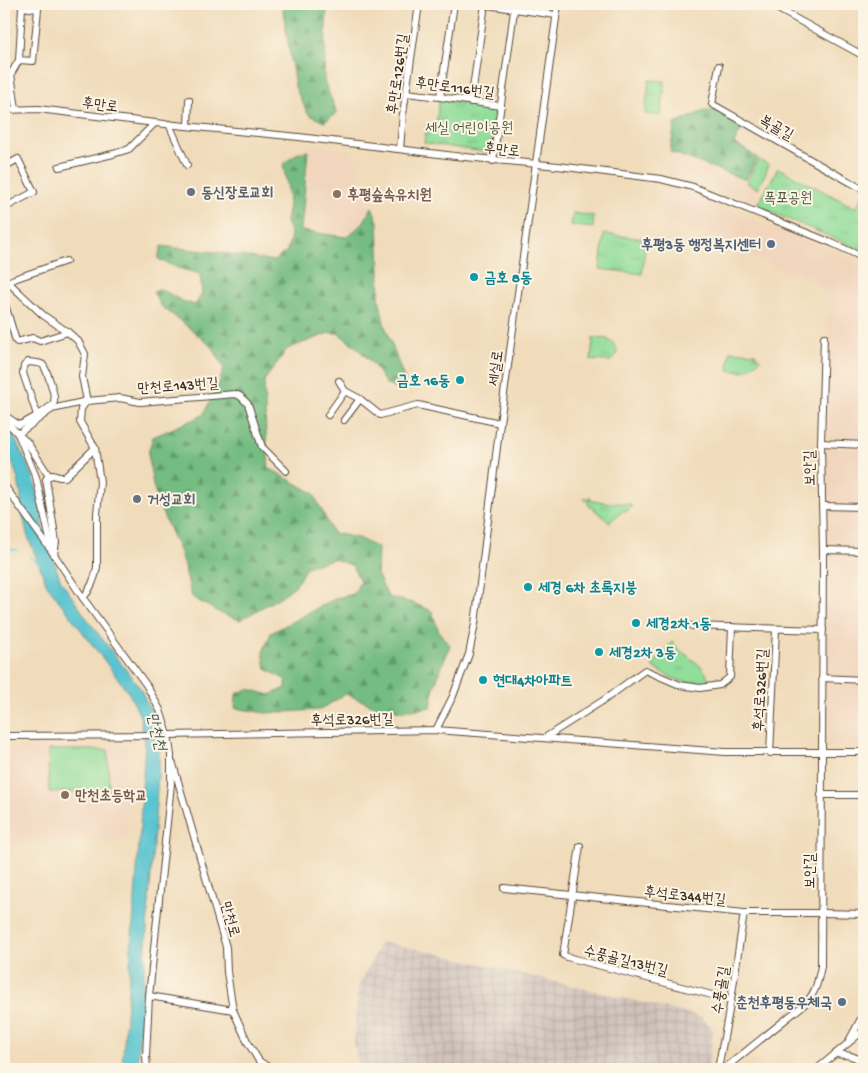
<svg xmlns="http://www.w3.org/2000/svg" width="868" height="1073" viewBox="0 0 868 1073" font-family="'Gochi Hand','Poor Story',sans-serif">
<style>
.built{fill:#f1d5bd}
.industrial{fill:url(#industrial-grid)}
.grass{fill:url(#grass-tufts);stroke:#66845c}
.forest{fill:url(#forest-firs);stroke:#587350}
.pitch{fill:#91dd9a;stroke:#66845c}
.water{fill:#58c4d0;stroke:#4a7777}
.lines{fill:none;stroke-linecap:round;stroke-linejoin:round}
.stream{stroke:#58c4d0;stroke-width:2}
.minor-casing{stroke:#564535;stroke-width:8}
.minor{stroke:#fff;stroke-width:6}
.worship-dot{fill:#6b7280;stroke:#fcf5e5;stroke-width:2}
.education-dot{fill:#8d6e63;stroke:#fcf5e5;stroke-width:2}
.service-dot{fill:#5c6f8a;stroke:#fcf5e5;stroke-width:2}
.culture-dot{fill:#0f9aa8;stroke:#fcf5e5;stroke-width:2}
.labels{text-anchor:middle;stroke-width:4;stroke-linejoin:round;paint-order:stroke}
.street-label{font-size:15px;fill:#3b2a1e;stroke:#fcf5e5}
.park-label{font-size:15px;fill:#50573d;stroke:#fcf5e5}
.worship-label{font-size:15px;font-weight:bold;fill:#5b616d;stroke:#fcf5e5;text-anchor:start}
.education-label{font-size:15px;font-weight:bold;fill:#785e54;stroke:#fcf5e5;text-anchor:start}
.service-label{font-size:15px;font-weight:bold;fill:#4e5e75;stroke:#fcf5e5;text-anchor:end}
.culture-label{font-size:15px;font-weight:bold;fill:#0d838f;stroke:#fcf5e5;text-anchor:start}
.water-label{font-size:16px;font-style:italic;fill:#445853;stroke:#fcf5e5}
</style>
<defs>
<pattern id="industrial-grid" width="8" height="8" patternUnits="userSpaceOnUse" patternTransform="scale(1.25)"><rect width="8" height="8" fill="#cec1ba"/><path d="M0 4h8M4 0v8" fill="none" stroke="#b2a69f"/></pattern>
<pattern id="grass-tufts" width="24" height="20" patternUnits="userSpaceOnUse" patternTransform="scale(1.25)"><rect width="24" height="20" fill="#91dd9a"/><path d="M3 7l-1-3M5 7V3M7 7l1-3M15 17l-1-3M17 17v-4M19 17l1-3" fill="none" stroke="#7ebe84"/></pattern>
<pattern id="forest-firs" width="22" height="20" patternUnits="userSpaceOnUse" patternTransform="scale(1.25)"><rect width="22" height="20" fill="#74bc82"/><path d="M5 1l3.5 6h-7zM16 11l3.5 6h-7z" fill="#60996a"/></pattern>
</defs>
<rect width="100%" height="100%" fill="#fcf5e5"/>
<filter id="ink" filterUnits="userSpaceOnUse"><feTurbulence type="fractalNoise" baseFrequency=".02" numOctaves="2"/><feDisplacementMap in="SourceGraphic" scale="10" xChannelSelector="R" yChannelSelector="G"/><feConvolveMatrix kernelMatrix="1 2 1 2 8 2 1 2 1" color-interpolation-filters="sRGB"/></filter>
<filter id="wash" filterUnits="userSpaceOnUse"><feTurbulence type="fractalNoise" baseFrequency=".0096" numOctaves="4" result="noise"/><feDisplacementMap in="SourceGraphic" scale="20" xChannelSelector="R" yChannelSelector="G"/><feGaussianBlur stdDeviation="1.12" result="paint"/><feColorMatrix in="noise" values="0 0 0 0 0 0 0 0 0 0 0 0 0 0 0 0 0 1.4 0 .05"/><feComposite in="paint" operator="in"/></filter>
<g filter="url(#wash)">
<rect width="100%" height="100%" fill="#f0dbba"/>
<g class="built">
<path d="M311,147L352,150L361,179L368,210L359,225L349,232L306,227Z"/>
<path d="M669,154L747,183L758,189L751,201L684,176L666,174Z"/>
<path d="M666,186L822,247L861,265L864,274V439L826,438L828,301L826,293L818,285L659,216Z"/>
<path d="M826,448L864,449V748L826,746L824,575Z"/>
<path d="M127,747V840L4,844V749Z"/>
</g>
<path class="industrial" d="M381,942L432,952L701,1017L709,1024L713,1031L708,1069H359L354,1043L358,987Z"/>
<g class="grass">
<path d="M649,80L665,81L661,116L645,114Z"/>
<path d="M439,100L497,108L491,153L424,143L427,125L436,126Z"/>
<path d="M778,168L856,208L863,194H864V251L757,206Z"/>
<path d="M573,213L594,216L593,228L571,225Z"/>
<path d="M604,234L646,239L642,274L600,269Z"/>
<path d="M593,338L608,339V341L612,342L617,349L616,356L609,362L608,361L591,360Z"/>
<path d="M730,351L756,353L755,356H758L761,359L747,370L746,369L743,372L728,370Z"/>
<path d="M585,497L589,500V497L591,498V501L630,504L632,507L627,511H623L609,522L588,504V502L584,498Z"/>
<path d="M672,642C676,646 680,651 685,654C696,663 706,667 709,682C688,687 669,678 652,666Z"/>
</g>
<g class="forest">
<path d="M282,4H327L324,81L337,113L324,122L308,114L295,87Z"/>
<path d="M714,109L744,125L734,143L757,157L746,180L670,152L675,124L706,110Z"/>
<path d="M308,151L301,231L347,237L363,223L372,207L378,222L380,272L379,297L384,323L405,381L399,391L386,384L373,364L355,346L338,333H329L287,349L264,381L266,434L269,468L313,493L333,533L358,538L378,548L377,574L388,597L413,603L432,611L439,632L450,645L434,687L431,707L403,711L377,707L346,694L319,710L265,713L235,708L236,694L248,689L270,695L286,688V680L266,669L263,652L271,633L336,598L354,594L360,581L352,565L333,559L306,567L296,585L280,597L240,620L220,613L192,597L181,555L160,508L153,485L148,454L153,437L203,415L219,384L224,368L213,348L187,326L161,306L153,292L161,289L182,301L195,305L202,294L200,274L178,268L158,259L161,246L222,253L274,261L287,251L291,235L286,222L289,204L288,190L283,164L298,153Z"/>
</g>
<g class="pitch">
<path d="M758,159L769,165L758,189L747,183Z"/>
<path d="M48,750H108L109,791L49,792Z"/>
</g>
<path class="water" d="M4,422L14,437L34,478L42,514L43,531L61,581L90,623L140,688L152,714L159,744V762L137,1069H122L139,844L145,742L140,716L129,693L47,585L27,534L21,507V495L18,480L13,464L4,443Z"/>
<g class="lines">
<g class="stream">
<path d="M4,549L16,550"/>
<path d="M30,557L40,564"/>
</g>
</g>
</g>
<g filter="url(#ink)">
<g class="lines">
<defs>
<g id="minor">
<path d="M480,4L556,15"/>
<path d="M769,4L864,56"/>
<path d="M719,66L712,104L864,190"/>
<path d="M406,93L440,97L501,106"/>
<path d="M440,97L454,4"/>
<path d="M471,102L485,4"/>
<path d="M16,109L11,74L19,60L33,61L38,9L22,7L19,60"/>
<path d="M4,110L38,109L155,123L299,137L455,156L558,166L661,179L693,187L832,243L864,258"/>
<path d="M169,124L187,165"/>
<path d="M188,126L189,100"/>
<path d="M400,149L403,114L419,4"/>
<path d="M493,161L515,4"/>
<path d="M4,167L18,159L34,192L4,208"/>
<path d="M59,167L113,154L129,149L155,123"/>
<path d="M4,281L8,282L43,315L69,333L78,341L85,354L82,377L87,401"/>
<path d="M8,282L14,279L66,261"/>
<path d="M4,301L16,341L17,342L33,338L40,341L68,332"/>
<path d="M339,381L345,391L360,399L380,415L418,405L500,423"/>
<path d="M328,415L345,391"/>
<path d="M7,417L19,425C25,423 52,408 54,402C56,397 47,370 43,365C39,362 33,363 28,362L24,366L23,373L37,415"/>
<path d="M4,419L18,434L52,409L87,401L120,398L140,402L235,394L240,396L248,404L262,447L286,471"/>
<path d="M344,420L360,399"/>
<path d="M18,434L36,477L52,549"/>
<path d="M19,435L27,442L49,476"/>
<path d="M821,443L864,445"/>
<path d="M4,485L53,553L83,598L147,686L160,710L168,735L171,755V784L149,996L146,1056L147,1069"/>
<path d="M822,506L864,507"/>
<path d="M823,550L864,551"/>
<path d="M54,555L56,542L46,479L49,476L53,475L59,477H65L95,448"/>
<path d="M83,598C91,589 95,579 97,567V514L100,482L95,448L80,422L81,409L86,402"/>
<path d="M692,626L823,630"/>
<path d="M822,678L864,680"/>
<path d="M436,730L453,696L469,654L475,624L500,423L558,4"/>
<path d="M4,736L168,735L436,730L725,752H864"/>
<path d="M546,737L604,700L645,670L680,685L700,688L720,685L730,677L732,627"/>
<path d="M770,753L776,629"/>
<path d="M173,764L226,947L227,972L233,1010L247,1041L259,1061L271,1069"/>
<path d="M821,795H864"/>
<path d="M580,846L563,955L567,957L731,1000"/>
<path d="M504,888L744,913H822L864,914"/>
<path d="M149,996L233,1010"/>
<path d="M849,1041L864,1013"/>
<path d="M835,1054C847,1055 856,1055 864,1064"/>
<path d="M718,1069L731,1000L744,913"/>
<path d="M724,1069L806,1003C816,992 818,981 821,966L823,550L821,443L824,337"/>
<path d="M817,1069L864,1030"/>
</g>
</defs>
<use href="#minor" class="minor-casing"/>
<use href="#minor" class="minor"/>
</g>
</g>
<g class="worship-dot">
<circle cx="191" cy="192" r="5"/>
<circle cx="137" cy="499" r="5"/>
</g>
<g class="education-dot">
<circle cx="337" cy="194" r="5"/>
<circle cx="65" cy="795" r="5"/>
</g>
<g class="service-dot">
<circle cx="771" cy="244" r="5"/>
<circle cx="842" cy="1002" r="5"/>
</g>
<g class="culture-dot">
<circle cx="474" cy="277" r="5"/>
<circle cx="460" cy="380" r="5"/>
<circle cx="528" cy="587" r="5"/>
<circle cx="636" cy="623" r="5"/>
<circle cx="599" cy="652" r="5"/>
<circle cx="483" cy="680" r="5"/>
</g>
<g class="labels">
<g class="street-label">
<text transform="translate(397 74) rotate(-82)" y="5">후만로126번길</text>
<text transform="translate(455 87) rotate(8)" y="5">후만로116번길</text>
<text transform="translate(100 104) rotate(7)" y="5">후만로</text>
<text transform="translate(777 127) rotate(29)" y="5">복골길</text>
<text transform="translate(502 149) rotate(6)" y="5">후만로</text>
<text transform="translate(495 368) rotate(-82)" y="5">세실로</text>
<text transform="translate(178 385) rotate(-4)" y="5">만천로143번길</text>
<text transform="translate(809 468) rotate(-91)" y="5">보안길</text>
<text transform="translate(760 690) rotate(-87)" y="5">후석로326번길</text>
<text transform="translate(352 719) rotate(-1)" y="5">후석로326번길</text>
<text transform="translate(809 871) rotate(-90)" y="5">보안길</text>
<text transform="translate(685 895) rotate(6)" y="5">후석로344번길</text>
<text transform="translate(231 919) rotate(74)" y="5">만천로</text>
<text transform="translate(626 960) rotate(14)" y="5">수풍골길13번길</text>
<text transform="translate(720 990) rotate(-81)" y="5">수풍골길</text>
</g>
<g class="park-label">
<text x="469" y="132">세실 어린이공원</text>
<text x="788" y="202">폭포공원</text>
</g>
<g class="worship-label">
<text x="201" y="197">동신장로교회</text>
<text x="147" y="504">거성교회</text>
</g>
<g class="education-label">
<text x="347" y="199">후평숲속유치원</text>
<text x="75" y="800">만천초등학교</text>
</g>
<g class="service-label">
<text x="761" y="249">후평3동 행정복지센터</text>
<text x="832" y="1007">춘천후평동우체국</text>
</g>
<g class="culture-label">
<text x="484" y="282">금호 8동</text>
<text x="450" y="385" text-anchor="end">금호 16동</text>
<text x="538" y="592">세경 6차 초록지붕</text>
<text x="646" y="628">세경2차 1동</text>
<text x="609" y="657">세경2차 3동</text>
<text x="493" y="685">현대4차아파트</text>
</g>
<g class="water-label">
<text transform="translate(158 731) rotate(76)" y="6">만천천</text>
</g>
</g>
<rect width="868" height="1073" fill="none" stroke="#fcf5e5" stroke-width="20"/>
</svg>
